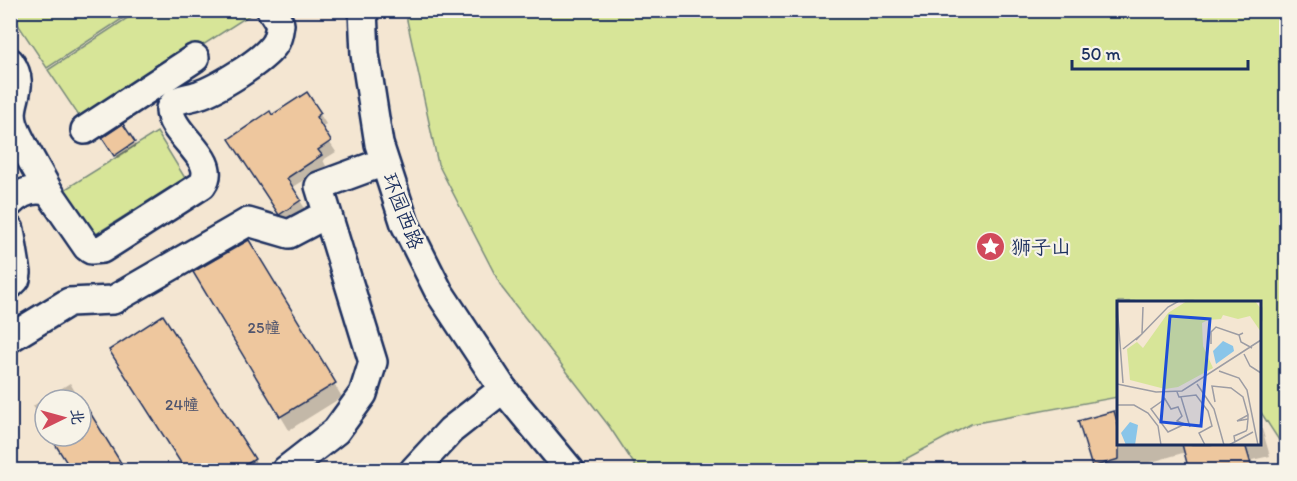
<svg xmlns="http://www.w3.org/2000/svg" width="1297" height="481" viewBox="0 0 1297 481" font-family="Itim,'LXGW WenKai TC',sans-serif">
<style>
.green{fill:#d7e598;stroke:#798a7b;stroke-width:1.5}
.shadow{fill:#0003}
.building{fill:#eec79e;stroke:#1b2f5e;stroke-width:1.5}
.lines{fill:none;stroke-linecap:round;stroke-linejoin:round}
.minor-casing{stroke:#1b2f5e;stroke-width:32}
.minor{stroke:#f7f3e8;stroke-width:27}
.labels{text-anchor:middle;stroke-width:4.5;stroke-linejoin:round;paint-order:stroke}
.number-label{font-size:16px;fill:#50556e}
.street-label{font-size:20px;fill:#1b2f5e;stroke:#f7f3e8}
.poi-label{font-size:20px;fill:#1b2f5e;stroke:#f7f3e8;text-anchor:start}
.inset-road{fill:none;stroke:#9d9da4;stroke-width:1.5}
.view{fill:#1d4ed8;fill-opacity:0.15;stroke:#1d4ed8;stroke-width:3}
.inset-edge{fill:none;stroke:#1b2f5e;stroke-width:3}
</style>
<rect width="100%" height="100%" fill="#f4e6d2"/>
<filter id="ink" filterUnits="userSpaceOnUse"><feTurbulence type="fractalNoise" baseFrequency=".0167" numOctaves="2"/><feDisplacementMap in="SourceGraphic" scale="12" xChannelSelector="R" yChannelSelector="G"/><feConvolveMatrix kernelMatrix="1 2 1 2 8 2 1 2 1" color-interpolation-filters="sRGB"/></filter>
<g filter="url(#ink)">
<g class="green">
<path d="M23,10H134V11L47,68L13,17Z"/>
<path d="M138,11H256L83,122L48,70Z"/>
<path d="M405,11H1286V451L1260,411V302H1118V397L971,424L885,470H638L609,426L502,288L438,164Z"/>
<path d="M157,132L185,178L93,236L64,190Z"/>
</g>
<g class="shadow">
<path d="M307,94L326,124L320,128L336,152L323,160L326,166L292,188L306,210L286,224L236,149L272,117Z"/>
<path d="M122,126L136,146L117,159L104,138Z"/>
<path d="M249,242L342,397L289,430L195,273Z"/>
<path d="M70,383L80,400H45V425L33,406Z"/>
<path d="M1118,410V444H1260V422L1270,456L1252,460L1255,470H1191L1186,452L1124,470H1095L1080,422Z"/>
<path d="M254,459L260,470H187Z"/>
</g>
<g class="building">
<path d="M307,92L321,113L316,117L331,141L318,150L322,155L287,178L301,200L279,215L229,139L270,111L272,115Z"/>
<path d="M123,124L135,142L114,156L102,138Z"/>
<path d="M249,240L336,383L280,417L193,272Z"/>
<path d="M163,315L255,459L236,471H186L109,350Z"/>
<path d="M81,398L126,471H72L50,436H81Z"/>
<path d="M1114,411L1119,428V459L1092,467L1078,421Z"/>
<path d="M1182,444H1245L1253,471H1189Z"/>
</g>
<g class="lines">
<defs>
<g id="minor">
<path d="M363,10L365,54L379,144L405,224L439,292L503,389L570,470"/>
<path d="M10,62C28,88 6,101 14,125C21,145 39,172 49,192"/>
<path d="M85,130L195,58"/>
<path d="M10,203C21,192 35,187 49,192L87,247L91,250L102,249L202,185C221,159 169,135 170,109C176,97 187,99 198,95C217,89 261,62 273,46C278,40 279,31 280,24L271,10"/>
<path d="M10,230L17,273L16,279L10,285"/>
<path d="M10,338L69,302L113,300L248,222L289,234L327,214"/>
<path d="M286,470L336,431L363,394L373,362L319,186L384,162"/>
<path d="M414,470L451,430L503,389"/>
</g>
</defs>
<use href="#minor" class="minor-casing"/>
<use href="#minor" class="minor"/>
</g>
</g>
<defs>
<symbol id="sight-disc" viewBox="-11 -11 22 22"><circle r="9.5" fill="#d1495b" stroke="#f7f3e8"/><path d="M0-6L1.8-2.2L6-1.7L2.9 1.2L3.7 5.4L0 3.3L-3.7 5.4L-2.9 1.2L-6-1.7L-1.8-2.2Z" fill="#fff"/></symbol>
</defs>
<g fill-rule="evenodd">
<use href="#sight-disc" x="974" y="230" width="33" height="33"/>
</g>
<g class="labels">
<g class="number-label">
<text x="264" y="333">25幢</text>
<text x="182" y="410">24幢</text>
</g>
<g class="street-label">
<text transform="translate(403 211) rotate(69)" y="7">环园西路</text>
</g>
<g class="poi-label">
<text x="1011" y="254">狮子山</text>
</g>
</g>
<g transform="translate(1117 301)">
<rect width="144" height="144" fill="#f4e6d2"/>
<path d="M70,0H138L144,8V31L133,15L121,18L106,14L104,18L91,19L85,22L86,45L96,67L61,86L48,88L13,79L10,48L20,41L26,47L51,12Z" fill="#d7e598"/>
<path d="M106,40L116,45L117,50L99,63L96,50ZM13,121L21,124L18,144H9L4,132Z" fill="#89c5e9"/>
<path class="inset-road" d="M0,3L6,82M126,32L122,34L124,41L135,47M19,39L51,6L62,0M94,43V31L99,26L122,34M6,48L25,33L26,6M127,53L133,65L144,72M102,70L122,77L130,89L141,144M0,83L39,91L65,90L144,39M80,83L97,108L107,144M60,91L62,96L79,94L91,110L95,125L82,132L88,144M46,96L48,98L34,108L51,131L68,123L60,120L65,115L61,106L54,108L48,98M64,96L73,126M98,101L95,85L114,87L126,96L131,114M0,104H17L31,112L41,125L44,144M118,141L117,135L129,130L130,128L131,118V114L120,120L131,118M112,144L136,131"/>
<path class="view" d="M53,15L93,18L84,125L44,121Z"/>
<rect width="144" height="144" class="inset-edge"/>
</g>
<rect width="1297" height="481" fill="none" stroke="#f7f3e8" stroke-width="36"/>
<rect x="18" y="18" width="1261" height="445" fill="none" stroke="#1b2f5e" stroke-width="2" filter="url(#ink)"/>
<g transform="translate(63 418) rotate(85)"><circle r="28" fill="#f7f3e8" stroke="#9fa5b1" stroke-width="1.5"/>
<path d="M0-4.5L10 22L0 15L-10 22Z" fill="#d1495b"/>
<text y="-9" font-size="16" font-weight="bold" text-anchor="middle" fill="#1b2f5e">北</text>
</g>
<path d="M1072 60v9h176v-9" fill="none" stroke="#1b2f5e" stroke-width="3"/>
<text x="1081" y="60" font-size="18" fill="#1b2f5e" stroke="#f7f3e8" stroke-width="4.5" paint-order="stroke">50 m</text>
</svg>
